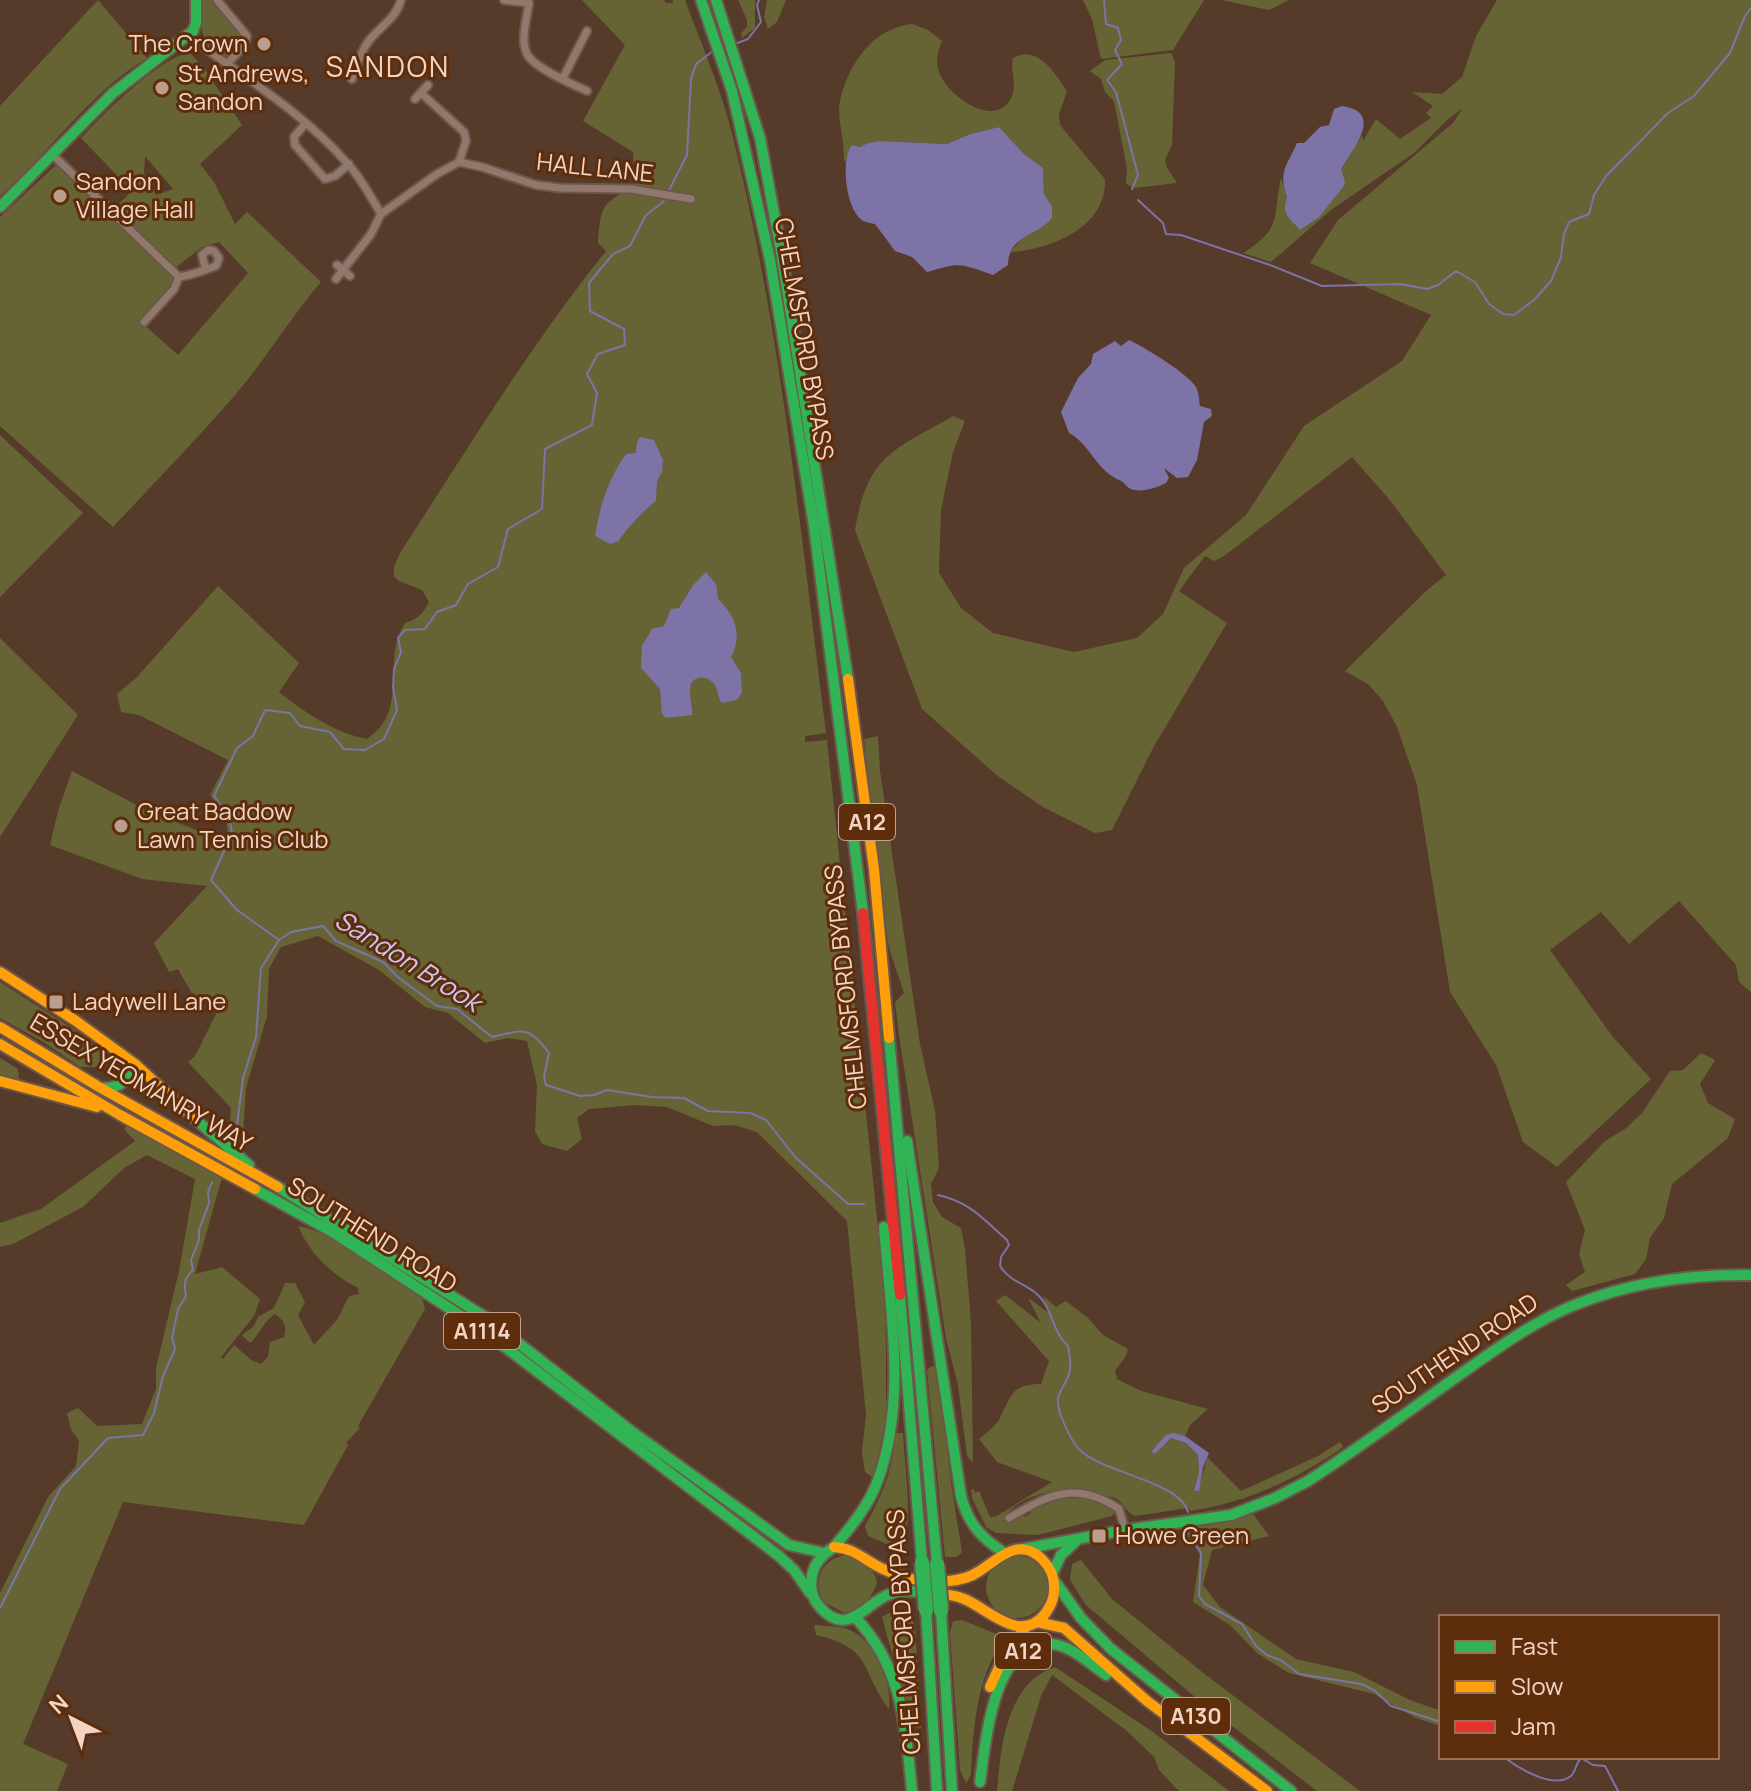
<svg xmlns="http://www.w3.org/2000/svg" width="1751" height="1791" viewBox="0 0 1751 1791" font-family="Manrope,sans-serif">
<style>
.green{fill:#666435;fill-rule:evenodd}
.water{fill:#7d73a6}
.lines{fill:none;stroke-linecap:round;stroke-linejoin:round}
.stream{stroke:#7d73a6;stroke-width:2}
.street-casing{stroke:#6d574a;stroke-width:11}
.fast-casing{stroke:#6d574a;stroke-width:14}
.slow-casing{stroke:#6d574a;stroke-width:14}
.jam-casing{stroke:#6d574a;stroke-width:14}
.street{stroke:#90796c;stroke-width:7}
.fast{stroke:#30b455;stroke-width:10}
.slow{stroke:#ff9f0a;stroke-width:10}
.jam{stroke:#e5322d;stroke-width:10}
.fast-bridge-casing{stroke:#6d574a;stroke-width:18;stroke-linecap:butt}
.fast-bridge{stroke:#30b455;stroke-width:14}
.poi-dot{fill:#bc9e8e;stroke:#5d2d0c;stroke-width:3}
.labels{text-anchor:middle;stroke-width:6;stroke-linejoin:round;paint-order:stroke}
.shield{fill:#5d2d0c;stroke:#c6a28d;stroke-width:2}
.shield-label{font-size:22px;font-weight:bold;fill:#f3d4c4}
.poi-label{font-size:24px;fill:#f3d4c4;stroke:#5d2d0c;text-anchor:start}
.street-label{font-size:24px;fill:#f3d4c4;stroke:#5d2d0c}
.water-label{font-size:26px;font-style:italic;fill:#ccc6f8;stroke:#5d2d0c}
.quarter-label{font-size:28px;letter-spacing:2px;fill:#f3d4c4;stroke:#5d2d0c}
</style>
<rect width="100%" height="100%" fill="#573b2a"/>
<g class="green">
<path d="M98,0L147,58C90,92 50,152 0,196V106Z"/>
<path d="M202,0H213L241,33L243,39C238,47 231,57 221,58C201,41 198,25 202,0Z"/>
<path d="M582,0H664L666,3H673V0H685C700,41 719,84 730,126C781,325 800,530 826,733L805,736V742L827,740L883,1276L886,1345V1419L873,1478L865,1472L862,1452L866,1415L847,1221L757,1132L734,1125L713,1126L667,1107L635,1105L589,1109L577,1118L582,1139L567,1151L542,1144L535,1131L537,1085L527,1041L508,1038L485,1043L448,1013L425,1007L379,970L318,936L281,947L269,969L267,1016L246,1088L243,1134L221,1181L195,1274L222,1267L260,1299L254,1316L221,1357L223,1359L234,1345L251,1360L261,1364L268,1357L270,1342L284,1337C287,1326 285,1321 275,1314C263,1322 261,1333 250,1343L242,1335L254,1326L258,1317L274,1308L285,1283H295L305,1302L298,1315L314,1345L337,1320L349,1296L359,1294L358,1288C331,1274 310,1254 298,1226C335,1232 388,1273 421,1293L425,1309L358,1426L360,1428L346,1443L348,1445L304,1525L123,1502L23,1744L68,1764L57,1791H0V1593L48,1497L76,1466L79,1441L71,1429L67,1413L78,1408L97,1426L142,1424L156,1389V1368L179,1271L195,1179L147,1155L124,1168L83,1207L13,1244L0,1247V1223L41,1209L135,1141L124,1129L127,1125L211,1172L228,1143L231,1108L188,1062L195,1056L218,1010L191,992L178,969L169,972L154,943L207,886L142,879L50,845L58,811L72,771L150,812L225,841C233,823 220,810 210,795L228,760L139,715L121,712L117,694L137,677L218,586L299,663L279,692C304,712 335,733 367,739C372,735 377,731 381,726C403,699 384,653 405,623C418,619 423,614 429,602L422,590L399,581L394,576V567L400,553C466,451 530,346 606,251L598,243C601,203 602,205 635,185L633,152L583,121L625,45Z"/>
<path d="M738,0H755V28L742,38L741,33L747,27V20Z"/>
<path d="M767,0H786L777,22L768,29L764,17Z"/>
<path d="M1083,0H1204L1173,50L1101,59L1092,19Z"/>
<path d="M1221,0H1289L1269,10Z"/>
<path d="M1497,0H1751V992L1739,982L1736,965L1679,901L1629,944L1601,912L1550,950L1613,1037L1651,1079L1557,1167L1523,1142L1496,1065L1450,992L1417,785L1397,727L1383,701L1368,684L1345,671L1427,590L1446,575L1389,499L1352,457L1224,556L1214,561L1205,556L1179,591L1227,623L1153,748L1112,830L1095,833L1043,807L999,777L922,709L855,530C868,454 893,451 953,416L965,421L953,452L941,510L939,573L961,608L993,633L1074,652L1137,638L1163,614L1184,568L1246,515L1304,426L1402,361L1431,315L1310,263L1338,220L1453,123L1463,108L1447,120L1414,153L1331,210L1271,262L1243,253C1283,228 1272,219 1281,178L1287,197C1281,212 1289,219 1300,230L1341,175V170L1362,135L1363,141L1376,119L1400,139L1431,118L1426,113L1433,106L1412,92L1442,94L1462,77L1476,36Z"/>
<path d="M912,24L928,30L942,41C938,50 935,63 939,72C948,97 997,131 1012,96C1017,83 1010,71 1013,58C1038,45 1054,72 1067,91L1059,114L1060,125L1105,179C1107,228 1049,250 1010,252L1052,206L1044,194L1043,168L1023,153L999,127L970,134L947,144L879,141L868,143L860,147L852,145L845,163C843,156 844,151 843,144C842,130 837,115 840,101C848,64 873,28 912,24Z"/>
<path d="M189,52L203,67L242,125L200,164L214,182L235,224L247,212L321,282C290,318 266,359 235,395C196,440 154,483 113,527L0,426V217L56,165L176,281L139,320L178,355L248,273L219,242L202,247L175,268L113,210L132,191L81,138C105,112 156,61 189,52ZM145,156L173,189L156,195L144,173Z"/>
<path d="M1171,53L1175,61L1172,145L1165,160L1167,168L1177,183L1135,188L1126,184L1127,169L1114,101L1105,92L1101,79L1090,71L1105,60Z"/>
<path d="M0,435L83,513L0,597Z"/>
<path d="M0,638L78,715L0,837Z"/>
<path d="M878,736L880,771L920,1044L935,1111L939,1168L931,1184L933,1202L942,1217L961,1228L965,1249L971,1323L973,1463L967,1456L958,1385L946,1338L899,1035L895,1002L904,993L889,948L878,871L864,739Z"/>
<path d="M0,982L78,1032L101,1051L105,1067H80L45,1043L0,1018Z"/>
<path d="M1701,1053L1715,1060L1700,1084L1708,1103L1735,1119L1728,1138L1672,1184L1664,1218L1650,1238L1646,1259L1635,1274L1572,1291L1566,1285L1585,1272L1579,1254L1585,1230L1566,1182L1605,1141L1625,1129L1642,1113L1670,1071L1683,1070Z"/>
<path d="M0,1058L18,1069L19,1081L0,1075Z"/>
<path d="M1005,1295L1041,1323L1028,1298L1049,1313L1043,1296L1056,1307L1066,1301L1088,1318L1103,1335L1128,1349L1126,1356L1115,1371L1117,1379L1141,1391L1208,1409L1190,1425L1185,1436L1169,1434L1151,1452L1155,1454L1171,1438L1186,1443L1198,1455L1199,1472L1194,1489L1198,1492L1207,1457L1241,1491L1318,1456L1340,1442L1343,1447C1298,1479 1245,1503 1190,1511L1189,1508L1135,1516C1125,1512 1125,1504 1117,1499C1112,1496 1104,1496 1099,1495C1066,1489 1027,1488 1004,1517L1007,1520L1021,1514L1025,1517L1031,1513L1030,1506C1062,1497 1086,1494 1117,1509L1112,1516L1038,1535L996,1533L986,1527L972,1498L971,1490L974,1489L975,1493L979,1491L990,1517H995L1052,1482L997,1462L979,1439C986,1433 994,1427 999,1420C1011,1397 1010,1384 1041,1384L1049,1361L996,1301Z"/>
<path d="M932,1366L937,1368L952,1489L962,1552L957,1557H945L927,1370Z"/>
<path d="M895,1433H903C905,1471 913,1515 903,1551L868,1536L865,1526C882,1495 894,1469 895,1433Z"/>
<path d="M1251,1511L1269,1536L1212,1550L1203,1585L1220,1607L1296,1659L1354,1672L1410,1700L1441,1711V1726L1416,1718L1374,1694L1289,1673L1257,1653L1230,1625L1193,1602L1200,1554L1187,1535L1191,1531V1525Z"/>
<path d="M849,1555C863,1558 876,1571 877,1584L866,1605L845,1613L825,1603C810,1581 823,1556 849,1555Z"/>
<circle cx="1017" cy="1587" r="31"/>
<path d="M1081,1560L1112,1599L1202,1672L1360,1791H1317L1202,1703L1086,1605L1070,1580L1072,1564Z"/>
<path d="M889,1613L910,1614L915,1626L921,1728L913,1727C906,1689 891,1655 882,1617Z"/>
<path d="M962,1620L994,1633L1002,1642C976,1680 973,1730 971,1775L966,1783L960,1770L950,1633L953,1621Z"/>
<path d="M814,1625C826,1626 842,1626 852,1631C877,1644 892,1683 889,1709C860,1670 873,1648 816,1635Z"/>
<path d="M1055,1667L1153,1732L1229,1791H1179L1159,1770L1154,1757L1127,1731L1052,1675L1041,1696L1012,1791H997C1001,1747 1006,1683 1055,1667Z"/>
</g>
<g class="water">
<path d="M1342,106C1386,112 1351,151 1341,170L1345,181L1344,186L1319,217L1300,230C1289,218 1281,214 1287,197C1278,171 1287,166 1297,143H1304L1320,127L1329,125L1334,109Z"/>
<path d="M999,127L1023,153L1043,168L1044,194L1052,206V218C1037,236 1008,236 1008,265L993,275C959,263 961,262 927,272L912,257L895,251L875,224C871,223 866,223 862,220C846,209 840,160 852,145L860,147L868,143L879,141L947,144L970,134Z"/>
<path d="M1129,340C1146,348 1187,373 1196,387C1199,392 1199,401 1200,406L1211,409L1212,416L1204,422L1197,460L1188,477L1177,478L1164,468L1169,478L1166,483C1156,488 1139,494 1129,488C1125,485 1123,481 1119,480C1094,468 1091,445 1069,433L1061,412L1078,378L1091,364L1093,354L1115,341L1121,346Z"/>
<path d="M640,437L654,440L663,460L662,472L657,481L656,501C649,505 622,533 619,541L610,544L595,536C600,506 608,479 626,454L636,453L637,442Z"/>
<path d="M706,572L716,584L718,599C735,615 743,635 731,657L741,673L742,693L737,700L722,703C718,698 718,691 715,685C710,678 699,674 692,682C687,690 693,707 692,715L666,718L662,714L660,689L641,668L642,646L652,629L664,626L671,609L679,608L694,584Z"/>
<path d="M1174,1433L1185,1436L1209,1453L1203,1467L1199,1492L1194,1490L1199,1472L1198,1455L1186,1443L1171,1438L1155,1454L1151,1452L1166,1435Z"/>
</g>
<g class="lines">
<g class="stream">
<path d="M1104,0L1106,24L1118,28L1121,40L1115,50L1122,64L1107,80L1116,92L1138,175L1132,189"/>
<path d="M735,44L748,39L761,22L757,5L759,0"/>
<path d="M713,51L696,64L691,79L687,155L663,202L646,215L630,246L613,254L589,283L590,311L624,329L625,345L598,354L587,374L597,393L592,425L545,449L542,509L508,529L498,567L468,584L456,605L437,612L425,629L405,630L398,638L401,652L394,669L393,687L397,710L384,739L365,750L344,749L330,732L300,726L290,713L265,710L253,736L237,748L214,796L229,817L232,833L211,880L237,910L279,940L291,932L323,926L336,941L383,962L399,978L437,1006L457,1009L492,1037C524,1030 528,1025 549,1053L544,1077L546,1085L580,1096L594,1095L607,1090L652,1097L684,1098L708,1111L750,1113L766,1120L796,1158L848,1204H864"/>
<path d="M1138,200L1163,223L1166,234L1181,235L1270,265L1322,286L1400,284L1427,289L1438,285L1456,271L1475,282L1489,304L1503,314L1514,315L1535,299L1551,281L1561,257L1564,234L1569,222L1589,214L1594,195L1606,176L1668,113L1694,96L1730,53L1745,16L1751,8"/>
<path d="M235,1141L243,1078L256,1037L261,968L279,940"/>
<path d="M938,1195C970,1202 983,1219 1007,1240L1009,1245L1001,1257L1000,1266C1012,1284 1027,1283 1040,1297C1053,1311 1053,1333 1068,1346C1070,1355 1072,1368 1068,1377C1060,1394 1054,1395 1061,1416C1065,1426 1072,1442 1079,1449C1101,1473 1180,1481 1188,1512"/>
<path d="M1188,1532L1201,1553L1199,1596L1205,1604L1242,1624L1256,1646L1267,1655L1282,1661L1299,1674L1361,1684L1374,1690L1391,1706L1441,1722"/>
<path d="M0,1608L60,1489L108,1438L143,1435L154,1413L163,1376L175,1349L172,1338L178,1309L186,1296C184,1285 184,1278 193,1270L191,1260L199,1240V1230L209,1203L208,1192L212,1182"/>
<path d="M1504,1757C1518,1768 1555,1791 1572,1775C1576,1770 1576,1763 1581,1758L1593,1765L1605,1766L1618,1791"/>
</g>
<defs>
<g id="street">
<path d="M504,0L529,3C527,18 520,40 527,54C534,68 572,84 587,91"/>
<path d="M188,36L227,64L244,46L247,36L217,0"/>
<path d="M227,64C269,93 313,124 347,163C361,178 371,197 381,214L437,174L459,162L482,167L536,185L560,188L631,189L691,199"/>
<path d="M563,78L587,31"/>
<path d="M352,79C357,66 360,53 368,42C379,27 396,19 401,0"/>
<path d="M421,93L464,132L466,141L459,162"/>
<path d="M415,99L428,85"/>
<path d="M305,124L294,137L295,145L325,179L335,176L349,164"/>
<path d="M53,155L179,277L174,289L144,322"/>
<path d="M337,265L350,276"/>
<path d="M179,277C193,275 204,270 216,266L219,258L214,251L208,250L202,255L205,267"/>
<path d="M336,279L371,234L381,214"/>
<path d="M1009,1518C1048,1495 1076,1480 1119,1509L1125,1530"/>
</g>
<g id="fast">
<path d="M701,0L732,91L770,260L814,526L863,913"/>
<path d="M716,0L760,138L781,251L848,679"/>
<path d="M0,207L113,93L193,31L196,23V0"/>
<path d="M889,1038L937,1564"/>
<path d="M103,1088C121,1089 128,1079 135,1064"/>
<path d="M195,1119L249,1165"/>
<path d="M907,1141L961,1496C968,1523 980,1537 1003,1552"/>
<path d="M278,1187L485,1317L631,1431L789,1545L824,1553"/>
<path d="M255,1189L334,1233L484,1331L779,1556L794,1570L810,1593"/>
<path d="M900,1295L922,1562"/>
<path d="M834,1547C851,1527 869,1505 878,1480C907,1400 890,1309 884,1227"/>
<path d="M834,1547C823,1554 814,1563 812,1576C810,1587 812,1598 819,1606C848,1640 866,1602 890,1594C903,1589 920,1592 934,1593"/>
<path d="M1023,1549L1125,1530L1231,1515L1275,1498L1308,1481C1356,1450 1402,1416 1448,1383C1488,1355 1527,1325 1572,1306C1630,1282 1689,1274 1751,1275"/>
<path d="M1053,1572L1061,1555L1076,1541"/>
<path d="M1056,1583L1081,1618L1111,1649L1291,1791"/>
<path d="M926,1610L937,1791"/>
<path d="M941,1611L952,1791"/>
<path d="M856,1618C903,1669 905,1725 912,1791"/>
<path d="M980,1782C986,1741 993,1639 1052,1644C1072,1646 1090,1664 1106,1675"/>
</g>
<g id="slow">
<path d="M848,679L874,869L889,1038"/>
<path d="M0,972L76,1021L135,1064L195,1119"/>
<path d="M0,1027L99,1087L278,1187"/>
<path d="M0,1044L120,1115L255,1189"/>
<path d="M0,1081L97,1107"/>
<path d="M834,1547C855,1548 865,1561 883,1569C903,1579 927,1583 949,1581C959,1580 969,1578 978,1572C999,1559 1018,1536 1042,1559C1049,1566 1054,1575 1054,1586C1055,1597 1051,1605 1045,1614C1020,1645 989,1609 964,1599C955,1595 944,1594 934,1593"/>
<path d="M1037,1622L1064,1628L1147,1701L1267,1791"/>
<path d="M990,1687L1006,1652L1027,1626"/>
</g>
<path id="jam" d="M863,913L900,1295"/>
</defs>
<use href="#street" class="street-casing"/>
<use href="#fast" class="fast-casing"/>
<use href="#slow" class="slow-casing"/>
<use href="#jam" class="jam-casing"/>
<use href="#street" class="street"/>
<use href="#fast" class="fast"/>
<use href="#slow" class="slow"/>
<use href="#jam" class="jam"/>
<defs>
<g id="fast-bridge">
<path d="M922,1562L926,1610"/>
<path d="M937,1564L941,1611"/>
</g>
</defs>
<use href="#fast-bridge" class="fast-bridge-casing"/>
<use href="#fast-bridge" class="fast-bridge"/>
</g>
<g class="poi-dot">
<circle cx="264" cy="44" r="8"/>
<circle cx="162" cy="88" r="8"/>
<circle cx="60" cy="196" r="8"/>
<circle cx="121" cy="826" r="8"/>
<rect x="48" y="994" width="16" height="16" rx="4"/>
<rect x="1091" y="1528" width="16" height="16" rx="4"/>
</g>
<g class="labels">
<g class="shield">
<rect x="839" y="804" width="56" height="36" rx="6"/>
<rect x="444" y="1313" width="76" height="36" rx="6"/>
<rect x="995" y="1633" width="56" height="36" rx="6"/>
<rect x="1162" y="1698" width="68" height="36" rx="6"/>
</g>
<g class="shield-label">
<text x="867" y="830">A12</text>
<text x="482" y="1339">A1114</text>
<text x="1023" y="1659">A12</text>
<text x="1196" y="1724">A130</text>
</g>
<g class="poi-label">
<text x="248" y="52" text-anchor="end">The Crown</text>
<text x="178" y="82">St Andrews,<tspan x="178" dy="28">Sandon</tspan></text>
<text x="76" y="190">Sandon<tspan x="76" dy="28">Village Hall</tspan></text>
<text x="137" y="820">Great Baddow<tspan x="137" dy="28">Lawn Tennis Club</tspan></text>
<text x="72" y="1010">Ladywell Lane</text>
<text x="1115" y="1544">Howe Green</text>
</g>
<g class="street-label">
<text transform="translate(595 168) rotate(6)" y="8">HALL LANE</text>
<text transform="translate(804 339) rotate(80)" y="8">CHELMSFORD BYPASS</text>
<text transform="translate(846 987) rotate(-96)" y="8">CHELMSFORD BYPASS</text>
<text transform="translate(141 1083) rotate(30)" y="8">ESSEX YEOMANRY WAY</text>
<text transform="translate(372 1235) rotate(32)" y="8">SOUTHEND ROAD</text>
<text transform="translate(1455 1354) rotate(-34)" y="8">SOUTHEND ROAD</text>
<text transform="translate(904 1632) rotate(-94)" y="8">CHELMSFORD BYPASS</text>
</g>
<g class="water-label">
<text transform="translate(408 961) rotate(32)" y="9">Sandon Brook</text>
</g>
<g class="quarter-label">
<text x="388" y="77">SANDON</text>
</g>
</g>
<rect x="1439" y="1615" width="280" height="144" fill="#5d2d0c" stroke="#997056" stroke-width="2"/>
<rect x="1455" y="1641" width="40" height="12" fill="#30b455" stroke="#997056" stroke-width="2"/>
<text x="1511" y="1655" font-size="24" fill="#f3d4c4">Fast</text>
<rect x="1455" y="1681" width="40" height="12" fill="#ff9f0a" stroke="#997056" stroke-width="2"/>
<text x="1511" y="1695" font-size="24" fill="#f3d4c4">Slow</text>
<rect x="1455" y="1721" width="40" height="12" fill="#e5322d" stroke="#997056" stroke-width="2"/>
<text x="1511" y="1735" font-size="24" fill="#f3d4c4">Jam</text>
<g transform="translate(72 1719) rotate(318)" stroke="#5d2d0c" stroke-width="6" paint-order="stroke">
<path d="M0-6L14 30L0 20L-14 30Z" fill="#f3d4c4"/>
<text y="-12" font-size="22" font-weight="bold" text-anchor="middle" fill="#f3d4c4">N</text>
</g>
</svg>
